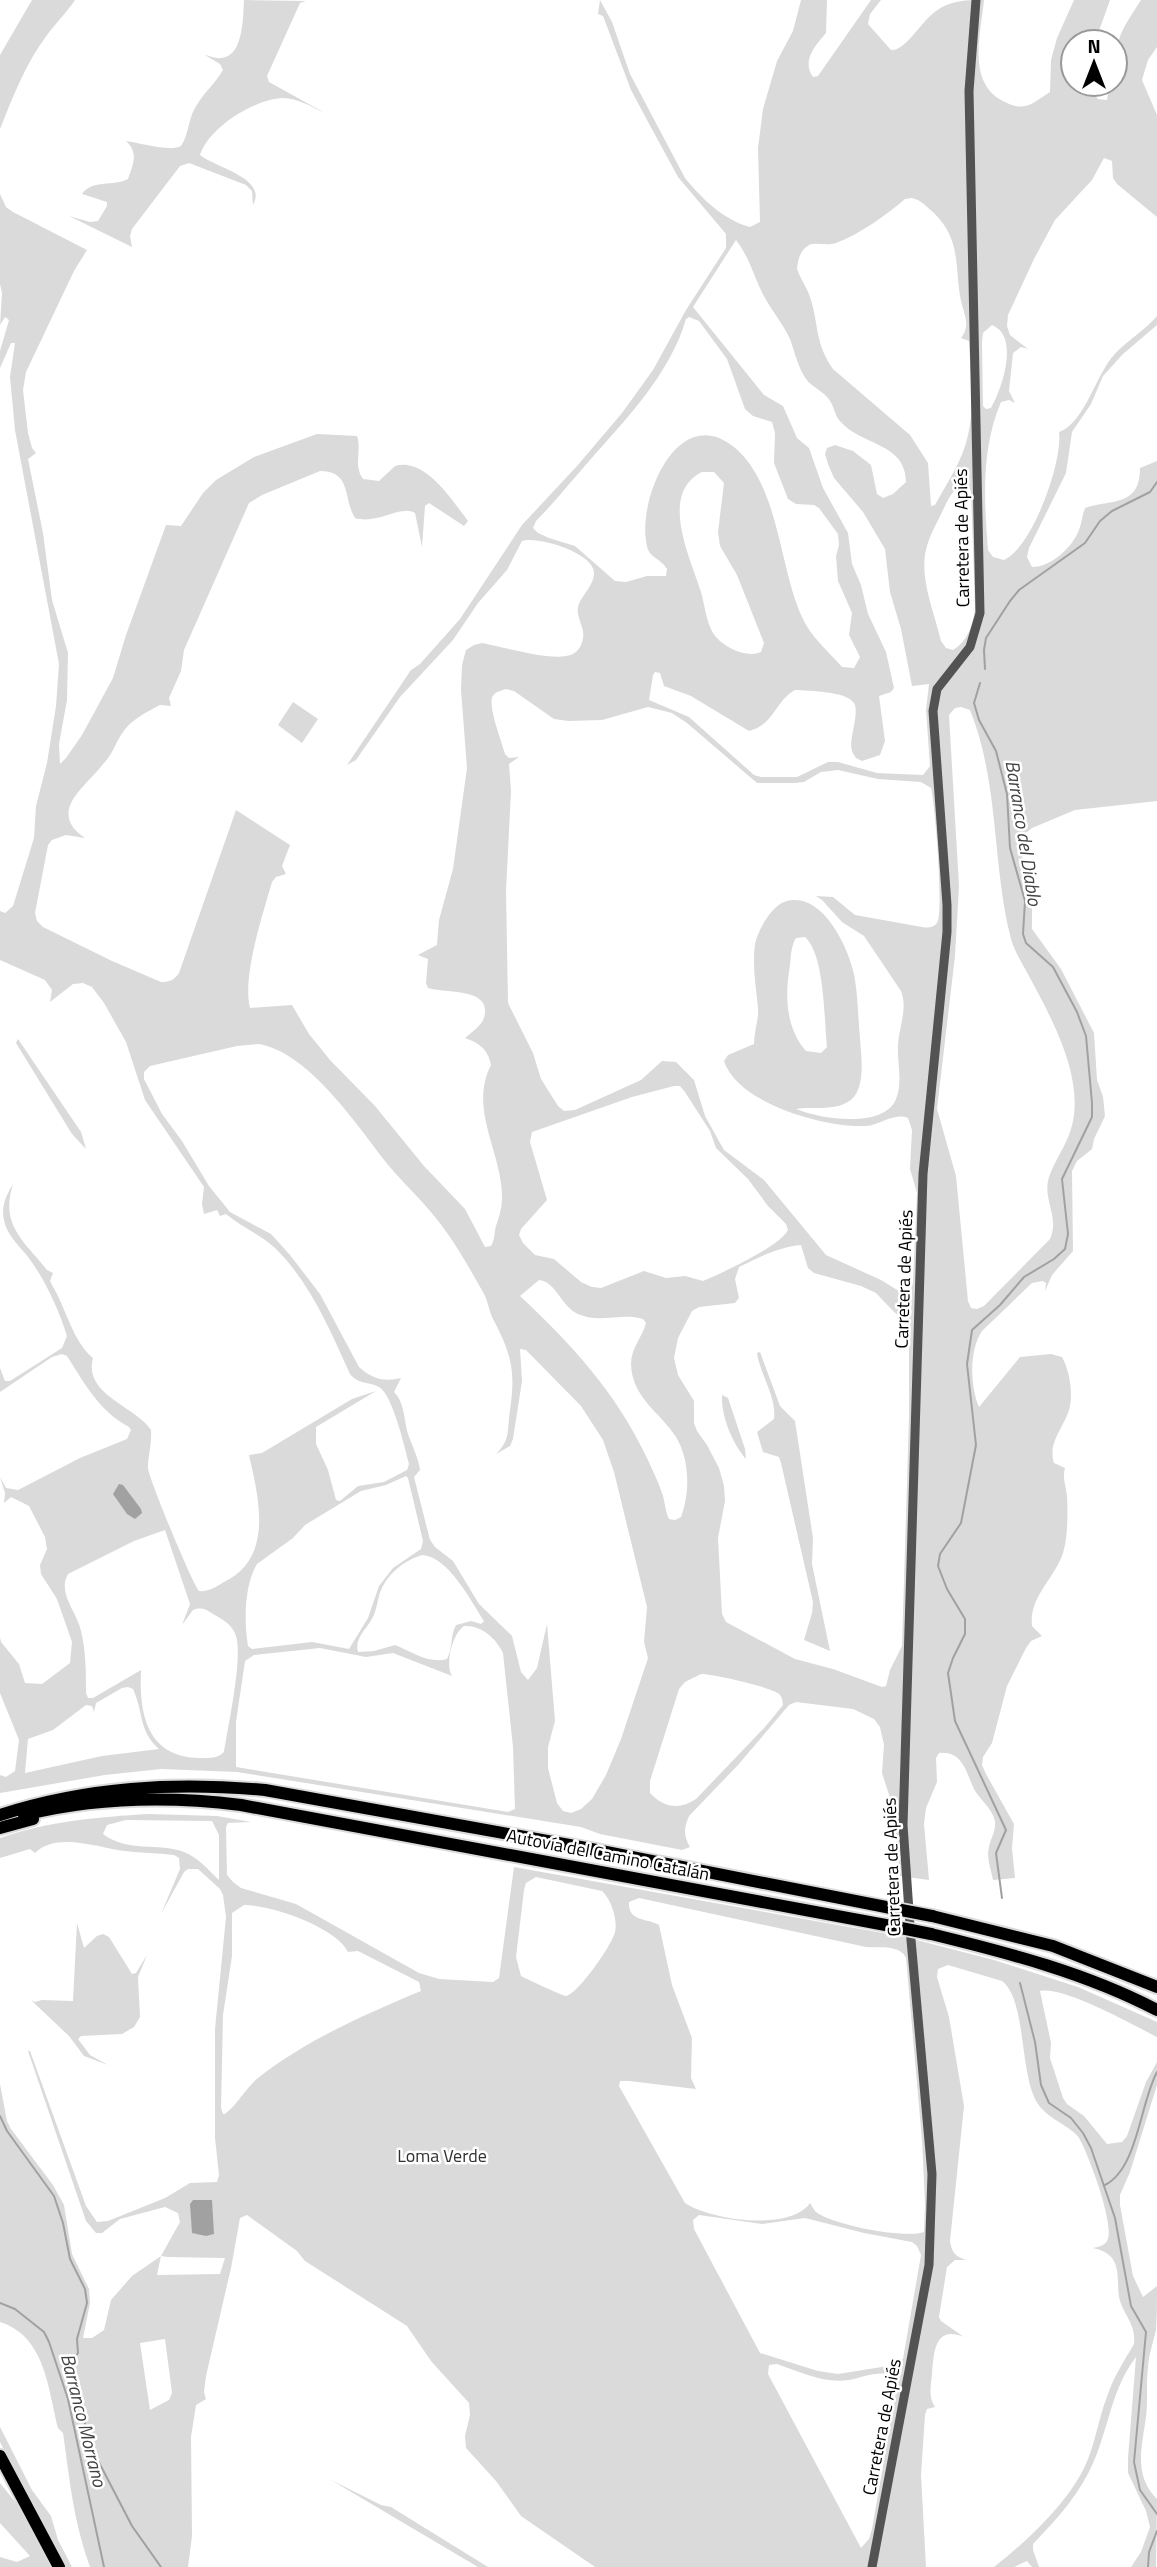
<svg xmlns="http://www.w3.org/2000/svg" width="1157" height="2567" viewBox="0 0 1157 2567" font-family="'Titillium Web',sans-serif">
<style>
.green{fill:#dadada;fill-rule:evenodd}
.water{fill:#a1a1a1}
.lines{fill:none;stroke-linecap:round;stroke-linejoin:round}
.stream{stroke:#a1a1a1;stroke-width:2}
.trunk-casing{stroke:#dbdbdb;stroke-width:16}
.motorway-casing{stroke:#dbdbdb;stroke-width:16}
.tertiary{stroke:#535353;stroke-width:9}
.trunk{stroke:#000;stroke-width:12}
.motorway{stroke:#000;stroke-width:12}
.motorway-bridge-casing{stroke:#dbdbdb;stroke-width:16;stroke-linecap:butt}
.motorway-bridge{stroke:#000;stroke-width:12}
.labels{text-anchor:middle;stroke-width:5;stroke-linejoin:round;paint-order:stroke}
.street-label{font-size:18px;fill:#000;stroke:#fff}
.park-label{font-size:18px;fill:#313131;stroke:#fff}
.water-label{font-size:19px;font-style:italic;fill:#424242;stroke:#fff}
</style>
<rect width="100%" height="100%" fill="#fff"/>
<g class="green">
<path d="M32,0H75C67,12 56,23 47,35C26,63 13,96 0,129V55Z"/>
<path d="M244,0L306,1L300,3L267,76L269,82L325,113C312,107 297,98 283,98C255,99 209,127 200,155C216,168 268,178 253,205L252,191L246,185L189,163L180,166L132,229L130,236L132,247L69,216L90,222L98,221L107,206V202L82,194C92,179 114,187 128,179C133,164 139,153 126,141C141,143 170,152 181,146C189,134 188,120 195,108C203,93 215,84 223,70L220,64L205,55C210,56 216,59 221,58C244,57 243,15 244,0Z"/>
<path d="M600,0L612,22L630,74L685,178C702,199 724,220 750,227L760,222L758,148L763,109L777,61L793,31L801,0H827L826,33C816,45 801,60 813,77L818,76L871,0H881L870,14L868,24L891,50C906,51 922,20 936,11C951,0 966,0 984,0C981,32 967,81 1001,100C1024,113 1030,105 1050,92L1051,60L1057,38L1074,0H1110L1095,42H1073V84H1091L1093,93L1098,99L1107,100L1109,84H1115C1115,40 1117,37 1141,0H1157V47L1148,60L1142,80L1157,115V217L1117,184L1113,178L1112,161L1104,158L1092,180L1055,220L1034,259L1008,315L1007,326L1010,335L1028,349L1021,347L1013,353L1009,391L1015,403L1009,400L1001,402C981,449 984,500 988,550L993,557L1004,560C1032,548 1063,462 1059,432C1081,425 1094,384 1106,366C1118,345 1142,334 1157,316V325L1123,354L1103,376L1091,404L1072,432L1066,473L1029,548L1027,557L1032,567C1051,567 1072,548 1079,530C1082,523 1082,515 1085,508C1112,499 1140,507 1140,468L1157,461V801L1075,810L1032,828L1022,836L1020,842L1026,881L1032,897V929L1061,969L1094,1033L1097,1080L1103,1097L1105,1116L1094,1139L1092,1149L1077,1161L1072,1171L1073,1251L1052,1275L1045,1291L1046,1283L1043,1281L1032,1283L982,1331C969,1350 970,1386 979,1407L1020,1357L1051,1354L1062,1357C1069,1369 1073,1391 1070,1406C1066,1426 1047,1441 1054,1463L1065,1468C1062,1478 1066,1486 1067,1496C1068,1513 1068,1540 1062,1556C1052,1581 1029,1598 1032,1626L1042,1636L1031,1641L1026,1648L1007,1686L992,1743L983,1757L982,1765L986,1774L1014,1824L1012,1848L1015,1878L993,1880C991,1869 986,1858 989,1847C991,1837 996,1832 995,1821C992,1808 980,1800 974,1789C966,1772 963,1751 939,1753L936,1758L937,1782L926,1808L924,1824L929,1880L900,1876L892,1804L882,1773L884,1745L880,1727L874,1719L853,1709L796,1702L789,1705L738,1765L689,1816C684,1828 683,1835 690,1847L682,1850L600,1834L581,1827L237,1772L161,1769L105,1775L0,1793V1775L6,1777L15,1771L19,1740L0,1693V1637L1,1642L19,1664L25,1683L42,1684L70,1663L72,1642L57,1599L41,1574L40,1565L47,1549L45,1537L29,1506L11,1497L4,1503L5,1493L0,1477L6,1488L18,1490L80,1458L127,1439L131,1430L129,1427C99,1411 85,1384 67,1356L62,1354L52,1357L0,1392V1368L5,1381H10L62,1348L67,1336C59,1310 45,1279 28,1257C19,1245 7,1236 4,1220C1,1206 6,1196 13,1184C0,1225 23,1240 47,1270L53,1273L50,1281L52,1285C66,1308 73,1342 93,1358C83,1395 136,1406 151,1430C152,1443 148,1456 148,1468C148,1477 193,1585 199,1591C208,1592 216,1587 224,1582C274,1558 259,1499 249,1455L262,1453L352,1399L376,1391L316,1427V1444L328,1470L336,1500L340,1501L358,1486L384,1482L407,1470L409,1464C405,1449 393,1395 379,1387C368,1381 359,1385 350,1374C330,1330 310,1282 275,1248C260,1234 241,1227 226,1214L220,1216L217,1210L204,1214L202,1204L204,1187L145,1100L126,1042L104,1003L92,987L83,983L73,984L50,1002L52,990L45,980L0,960V911L5,913L13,906L34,838L36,806L47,763L56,706L59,664L15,430L10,377L15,343H11L0,368V351L9,320L5,317L0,325L2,293L0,284V194L6,207L13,212L87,250L74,271L26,372L23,390L28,433L32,448L36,453L28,459L43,533L52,600L68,653L67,700L59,744L60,764L66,758L82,735L113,678L126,635L166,525L181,526L203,493L216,480L254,457L317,434L357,436C362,451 353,465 363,479L379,481L395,466C425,457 452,500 468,521L464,526L429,503L425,506L422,547L415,513C401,504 378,525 355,518C343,499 352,471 320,471L262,495L249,503L184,650L181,671L169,698L171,706L160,705C145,713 130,720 121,735C115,744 112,755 104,763C86,787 46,811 85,838L66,835L52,840L48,845L35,913L37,921L43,927L112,961L161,982C170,982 174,980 179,973L236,810L290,845L282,866L286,874L276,877L272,882C263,914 242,976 250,1008L292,1005L309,1034L330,1060L375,1106L424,1166L465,1209L485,1247L491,1246C495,1239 494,1233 496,1226C499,1217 502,1208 502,1199C503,1153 468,1110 491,1065C488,1049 479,1043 465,1038C473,1031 485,1024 485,1012C487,988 443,993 428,988L426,983L428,959L418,955L437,945L439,920L453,869L467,768L461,690L462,665L466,650L474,645L482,643C503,647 547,660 566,656C576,655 582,647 583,638C585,627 576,618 578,607C581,595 594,586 594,573C594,553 538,536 522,541L507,570L478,603L453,640L400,697L356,760L347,765L411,670L420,664L460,619L522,525L577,466L622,413L653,370L686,310L726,248V234L678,177L647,120L631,90L603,16L598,14ZM912,198C921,200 927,207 934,213C962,241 954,266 961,301C964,314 971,326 961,338L969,341C970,372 975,406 968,435C963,460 947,483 935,505L931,506L928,463L910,435L833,369C815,343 819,327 811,300C808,289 801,280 797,269C798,260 800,250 809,245C817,242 827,246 836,243C860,234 885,216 905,199ZM736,240C750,258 754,278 765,298C773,312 783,324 790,339C795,353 798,367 806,379C813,388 825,392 830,401C834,407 835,415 839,420C860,446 906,442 906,482L893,494L883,498L877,494L871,465L853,451L835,445L827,448L825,454L828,464L834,478L863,512L885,549L890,592L901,629L912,686L929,684L926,710L930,766L923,775L877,773L838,762H828L797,777H761L754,775L689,717L649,700L653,675L655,672L660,673L664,686L691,696L749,731C774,725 775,701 795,690C809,691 846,691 854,703C858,710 854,724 853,731C851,742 849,749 856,758L862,761L880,755L885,741L879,696L891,692L894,688L886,652L868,614L861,585L852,564L848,533L823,488L809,448L797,438L783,406L764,395L693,307ZM689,317L699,321L727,359L745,409L753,416L772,422L775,433L774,463L788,499L796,504L814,505L819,508L838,534L839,545L836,556L838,581L852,613L849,635L860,657L854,668L842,667C829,652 810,636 802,617C779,567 779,484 734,447C677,401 636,502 647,546C649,558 662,559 667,569L666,576H647L626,582L615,581L575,546L549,538L538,533L533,528L536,521C555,502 572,480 590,460C627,418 670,374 686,319ZM992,325C1020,336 1002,389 991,408L986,409L983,406L982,342L983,333ZM702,472H714L724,483L718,532L720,546L737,575L764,643L761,652C748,658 727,649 717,638C707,628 705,606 701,592C691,559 658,494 702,472ZM963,485L967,486L971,491L975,607C974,623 968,641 953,650L946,648L941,641C935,614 919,578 926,550C929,536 937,523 943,510C948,500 952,489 963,485ZM506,689L514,691L554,719L569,721L602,720L648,707L672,713L687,723L757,783H795L804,782L821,772L838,770L878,779L921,782L931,788C935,803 944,914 937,923C933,928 928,928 922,927L855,915L833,897L816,896L822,900L842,922L864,936L901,991C908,1009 899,1026 898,1045C897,1063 903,1081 896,1099C884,1129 820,1119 796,1109C813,1106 837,1112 852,1099C866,1085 861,1055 860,1038C858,1017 858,995 854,974C848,946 821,889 784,902C771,907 758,930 755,944C752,965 756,987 758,1008C759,1019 754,1031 754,1044L728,1055L724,1061C738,1104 825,1128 866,1126C880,1125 894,1112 908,1118L912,1130L910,1169L917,1193L913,1282L911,1289L902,1293L881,1280L826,1255L764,1180L724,1150L705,1116L694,1080L676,1062L662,1061L641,1080L575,1110L564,1111L558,1106L541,1079L533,1053L508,1003L506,891L511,791L509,764L519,757L509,758L505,754C502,742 489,710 492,698C494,692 500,691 506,689ZM961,707L970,710C999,782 992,860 1010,935C1013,950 1023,964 1030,978C1052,1019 1086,1080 1071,1129C1066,1146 1055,1160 1049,1177C1042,1200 1060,1216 1050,1239L984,1306L977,1309L971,1308L968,1301L956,1176L937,1109L955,956L959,886L949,715L955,708ZM805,937C825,955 824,1019 827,1047L821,1053L806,1051C785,1027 785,995 790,965C791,956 791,946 796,938ZM259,1044C310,1053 358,1127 389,1166C406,1186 426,1204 442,1226C458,1247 471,1271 484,1294C488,1301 489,1311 493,1319C511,1353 516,1371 510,1410C507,1429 511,1440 496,1454L510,1446L513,1439L522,1381L520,1349L526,1350L581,1406L603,1440L614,1472L647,1607L644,1642L648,1658L621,1739L606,1775L592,1799L581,1809L571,1813L563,1811L557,1803L548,1768V1747L555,1721L547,1624L537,1668L528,1680L521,1672L512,1636L479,1604L453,1561L435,1547L430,1540L414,1477L420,1470C418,1456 411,1444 407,1431C404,1417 404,1402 394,1392L401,1378C384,1382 372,1379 359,1367L320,1294L290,1255L271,1234L230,1212L209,1186L182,1141L162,1114L144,1079V1072L150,1066L237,1046ZM674,1086H680L685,1092L710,1131L716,1148L748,1179L768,1206L786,1224L788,1230C779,1247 722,1273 703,1281L685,1276L666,1278L644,1271L601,1288L592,1287L581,1282L554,1259L535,1255L523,1243L519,1235L521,1229L547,1200L530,1142L532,1132L632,1097ZM801,1245L808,1268L814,1273L861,1286L876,1293L894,1312L909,1322V1416L902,1646L890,1670L886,1686L882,1687L833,1669L795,1659L726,1622L722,1614L718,1538L725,1501L724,1486L719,1468L707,1445L697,1431L694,1423V1401L678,1375L674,1358L678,1338L692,1311L699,1307L735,1303L739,1298L735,1279L739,1267C759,1257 779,1247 801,1245ZM539,1280C555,1281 561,1305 576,1313C600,1325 620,1312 643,1319L646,1323C642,1338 631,1348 631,1364C632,1398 660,1412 676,1437C690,1460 690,1493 681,1517L675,1520L669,1519C665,1511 665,1501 662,1493C658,1481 652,1469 647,1458C615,1391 573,1346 520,1296ZM406,1476L408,1478L423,1541L421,1549L393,1568L379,1586L368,1618L349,1649L312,1642L252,1649L248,1646C244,1622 244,1586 257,1564L293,1538L305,1525L361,1491L386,1485ZM165,1530L190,1604L182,1625L193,1610C201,1607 206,1609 213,1614C222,1619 233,1625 236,1636C243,1658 228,1726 224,1752C217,1759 209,1758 199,1758C146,1757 139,1712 141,1670L93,1698H88L86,1693C86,1673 86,1651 81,1631C77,1612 57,1593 68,1574L134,1541ZM422,1555C448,1556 471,1601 484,1621L481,1624L471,1621L456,1625C450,1636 453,1648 447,1659C429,1664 412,1652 395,1645L374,1651L358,1652C354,1638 367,1629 373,1617C376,1611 377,1603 379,1596C385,1575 403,1561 422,1555ZM464,1626C481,1625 496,1638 503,1653L513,1747L515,1809L508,1812L236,1767V1722L245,1661L254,1655L320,1648L366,1657L393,1653L452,1676C445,1665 452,1634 464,1626ZM701,1674C713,1674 771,1687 779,1694C783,1698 782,1700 783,1705L765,1727L696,1799C680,1810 664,1808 650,1793V1781L679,1689L685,1682ZM128,1687L133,1689C144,1713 138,1730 159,1749L102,1756L25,1773L28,1739L53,1730L86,1705L92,1706L94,1712L96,1703L122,1688Z"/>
<path d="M293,702L318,719L302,743L278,725Z"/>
<path d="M18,1039L81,1132L86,1149L72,1134L16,1043Z"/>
<path d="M760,1352L780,1406L795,1421L813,1538L812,1564L830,1651L804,1640L812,1613L813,1602L781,1463L779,1457L763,1452L757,1432L774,1419C777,1398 760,1374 757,1353Z"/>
<path d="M722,1395L728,1398L745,1449L746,1459C732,1443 721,1416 722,1395Z"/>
<path d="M149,1814L217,1816L251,1822L228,1823L226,1827L227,1875L233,1882L241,1888L296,1904L419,1973L439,1979L493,1982L499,1978L514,1867L905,1937L994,1960L1078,1987L1157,2022V2037C1133,2025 1064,1986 1040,1991L1051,2043L1050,2058L1063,2098L1067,2104L1084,2116L1107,2144L1122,2142L1127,2136L1146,2082L1157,2062V2085L1130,2172L1120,2195V2205L1133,2276L1143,2297L1157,2286C1157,2300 1157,2317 1156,2330C1153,2343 1149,2354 1148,2367C1146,2384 1148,2400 1146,2417C1142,2447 1133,2475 1157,2499L1156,2567H1131L1141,2552L1150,2527L1146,2511L1128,2473V2458L1136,2357C1112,2388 1109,2426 1094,2461C1080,2494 1057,2519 1033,2544V2550L1039,2567H1032L1027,2561L1014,2567H994C1028,2540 1072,2500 1088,2459C1096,2439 1099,2417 1107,2397C1113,2378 1124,2361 1134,2344C1136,2323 1123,2315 1119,2297C1117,2285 1120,2269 1112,2258C1107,2252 1101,2250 1093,2248C1098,2247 1104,2246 1107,2241C1116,2227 1088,2153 1079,2138C1071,2126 1049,2120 1038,2104C1019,2076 1027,2000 1002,1981L948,1965L938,1969L937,1977L949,2017L964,2106L950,2241C952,2253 955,2256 966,2260H955L947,2267L939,2317L941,2321L964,2337C934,2325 934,2353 932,2374C931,2386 928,2397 935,2407L927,2409L925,2415L921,2475L926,2567H595L521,2516L496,2481L466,2448L465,2436L470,2415L469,2403L431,2361L407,2326L305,2261L297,2251L247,2215L240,2218L231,2268L206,2376L204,2392L206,2399L196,2405L191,2437L192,2536L188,2567H90C73,2520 70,2481 63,2433L58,2428C48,2388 45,2336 0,2322V2084L7,2121L11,2129L53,2185L64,2205L72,2254L89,2289L90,2303L83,2338H92L104,2330L111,2300L132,2276L161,2256L180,2222L178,2213L165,2207L120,2219L102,2233H96L86,2221L28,2051H30L86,2206L97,2222L108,2221L165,2198L190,2183L217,2182L219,2175L215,2138V2029L226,1917L223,1895L220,1889L198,1869H188L184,1872L161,1914L180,1869L179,1858L174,1855C157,1853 141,1853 125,1851C100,1848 56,1831 35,1853L30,1849L0,1858V1838C48,1821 99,1817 149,1814ZM126,1820L212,1821L219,1835V1880C208,1870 199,1858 184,1852C158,1842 128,1853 103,1834L107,1825ZM536,1877L602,1891C611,1899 618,1920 615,1932C612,1945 578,1994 566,1996C563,1996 527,1979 521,1976L516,1957L524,1890L526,1883ZM639,1898L866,1947C879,1948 900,1944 906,1958L922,2140L925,2203L924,2232C905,2239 833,2225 816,2212C815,2211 811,2205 810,2203C790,2232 710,2220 685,2203L619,2086L620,2081H629L696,2089L691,2078L692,2038L672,1985L659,1925C647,1918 628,1922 629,1902ZM244,1905C271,1905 336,1927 348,1952L358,1951L419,1982L421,1991C366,2014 306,2040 258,2078C245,2089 238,2104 225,2114H223L221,2108L223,2015L232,1956V1913ZM699,2215L762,2224L805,2218L864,2233L912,2242L917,2246L921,2255L903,2359L888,2366L838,2374L818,2371L760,2353L694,2229L693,2220ZM161,2256L168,2257L225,2258L220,2274L157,2275ZM165,2339L172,2393L169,2400L150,2410L140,2343ZM777,2364C800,2372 825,2384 849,2380C865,2377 885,2367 898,2380L872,2529L869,2539L861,2548L768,2374L769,2365Z"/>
<path d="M77,1923L84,1948L97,1936L103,1934L109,1937L132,1974L136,1973L147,1955L138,1977L140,2017L134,2027L122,2034L81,2036L78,2039L90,2055L108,2065L84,2056L69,2036L31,2000L35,2002L42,2000L73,2001Z"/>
<path d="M0,2427L32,2490L51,2516L58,2540L72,2567H66L0,2442Z"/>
<path d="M331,2480L381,2505L391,2507L488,2567H478Z"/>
<path d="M0,2483L20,2508L51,2567H0V2557L17,2562L30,2556L0,2523Z"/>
</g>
<g class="water">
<path d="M119,1484L123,1485L141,1509L142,1513L135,1519L127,1514L113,1494Z"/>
<path d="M193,2200H212L214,2234L206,2236L192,2233L190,2204Z"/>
</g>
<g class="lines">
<g class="stream">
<path d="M985,669L984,650L986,638L1010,601L1019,590L1085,543L1100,521L1112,511L1150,492L1157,482"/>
<path d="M980,683L974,703L979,720L996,751L1007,794L1010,848L1025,901L1023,934L1026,943L1053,967L1077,1012L1086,1036L1092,1103V1117L1062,1179L1068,1234L1065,1249L1054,1259L1024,1277L1000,1305L972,1330L967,1364L976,1445L961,1523L940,1554L938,1566L947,1589L965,1619V1634L953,1658L948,1673L955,1721L1006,1830L996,1853L1002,1898"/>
<path d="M1020,1983L1035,2042L1041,2085L1049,2103L1071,2118L1083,2133L1091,2148L1115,2218L1131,2306L1146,2332L1134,2462L1140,2490L1157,2514"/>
<path d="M0,2116L7,2131L54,2196L63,2223L70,2259L85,2289L87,2303L77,2339L78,2353L70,2364L91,2447L132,2526L161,2567"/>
<path d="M1105,2185C1138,2168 1140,2103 1157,2072"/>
<path d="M0,2303L15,2309L44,2332L49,2342L68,2399L104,2567"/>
<path d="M1148,2567L1149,2552L1157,2531"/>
</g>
<defs>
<path id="trunk" d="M0,2456L59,2567"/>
<g id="motorway">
<path d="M0,1815C87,1787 174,1782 265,1790L586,1848L891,1908"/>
<path d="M24,1815C96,1797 168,1796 241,1805L891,1926"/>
<path d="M0,1828L33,1819"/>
<path d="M932,1916L1053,1946L1157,1987"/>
<path d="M931,1934C1009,1953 1086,1973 1157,2010"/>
</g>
</defs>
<use href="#trunk" class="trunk-casing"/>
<use href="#motorway" class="motorway-casing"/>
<path class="tertiary" d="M872,2567L929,2265L932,2174L911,1940L903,1825L923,1174L947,932V905L933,711L937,689L970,647L980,613L969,91L976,0"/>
<use href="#trunk" class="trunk"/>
<use href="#motorway" class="motorway"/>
<defs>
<g id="motorway-bridge">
<path d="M891,1908L932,1916"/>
<path d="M891,1926L931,1934"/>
</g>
</defs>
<use href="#motorway-bridge" class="motorway-bridge-casing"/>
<use href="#motorway-bridge" class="motorway-bridge"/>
</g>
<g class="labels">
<g class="street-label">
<text transform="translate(962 538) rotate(-91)" y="6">Carretera de Apiés</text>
<text transform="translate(904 1279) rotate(-88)" y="6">Carretera de Apiés</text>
<text transform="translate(608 1855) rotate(11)" y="6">Autovía del Camino Catalán</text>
<text transform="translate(892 1867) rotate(-92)" y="6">Carretera de Apiés</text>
<text transform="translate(882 2427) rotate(-79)" y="6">Carretera de Apiés</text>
</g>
<g class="park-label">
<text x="442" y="2162">Loma Verde</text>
</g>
<g class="water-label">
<text transform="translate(1024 833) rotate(81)" y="7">Barranco del Diablo</text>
<text transform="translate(84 2420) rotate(76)" y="7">Barranco Morrano</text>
</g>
</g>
<g transform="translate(1094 63)"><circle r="33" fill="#ffffff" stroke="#999999" stroke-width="2"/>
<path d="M0-5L12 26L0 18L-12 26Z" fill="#000000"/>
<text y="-10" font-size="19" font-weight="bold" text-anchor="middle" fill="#000000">N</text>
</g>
</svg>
